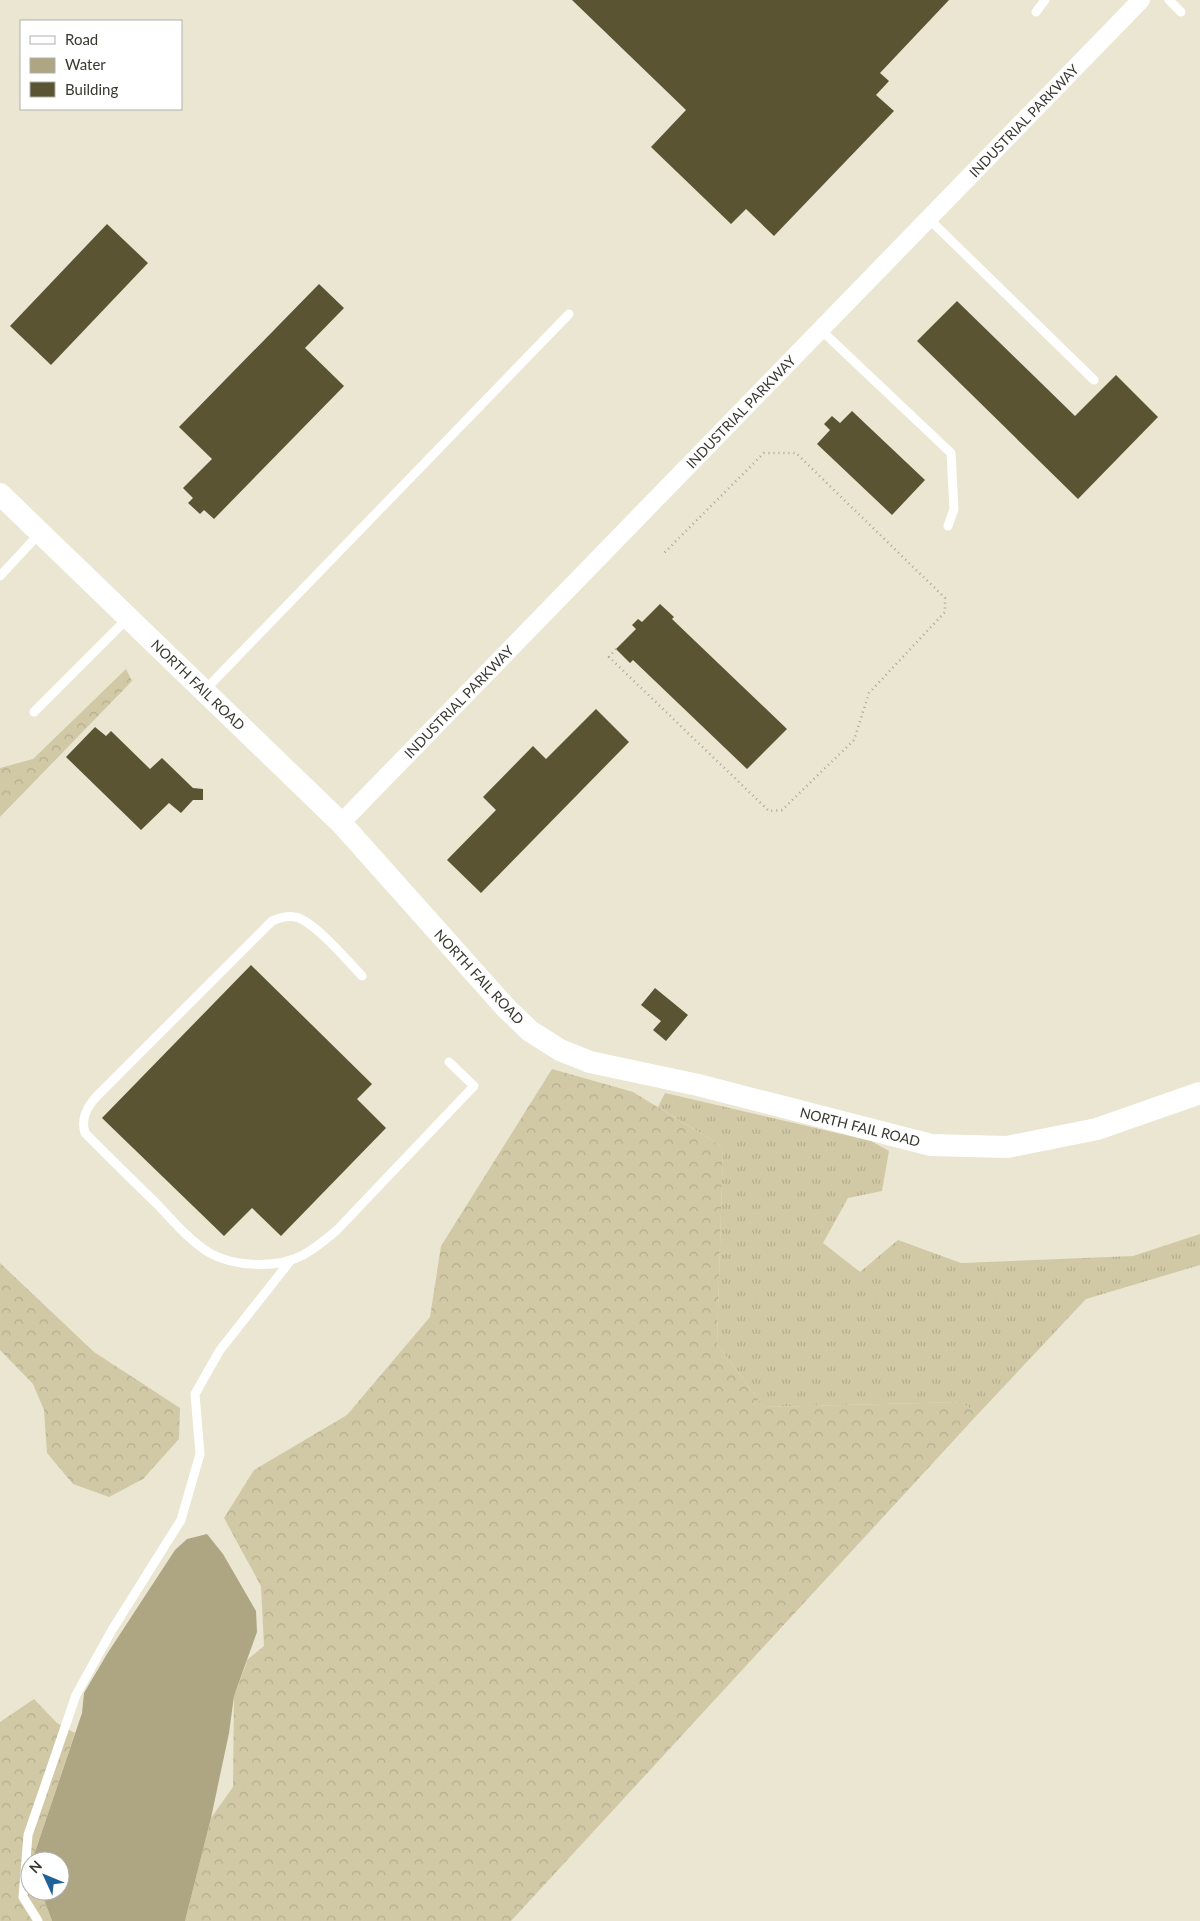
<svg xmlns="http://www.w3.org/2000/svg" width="1200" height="1921" viewBox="0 0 1200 1921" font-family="Lato,sans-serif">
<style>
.grass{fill:url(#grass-tufts)}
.forest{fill:url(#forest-crowns)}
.water{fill:#aea682}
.building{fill:#5b5433}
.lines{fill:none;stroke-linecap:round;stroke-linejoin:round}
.path{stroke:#a8a696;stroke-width:2.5;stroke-dasharray:1 4;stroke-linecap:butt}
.service{stroke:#fff;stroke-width:9}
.minor{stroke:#fff;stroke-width:18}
.tertiary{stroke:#fff;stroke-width:22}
.labels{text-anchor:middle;stroke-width:5;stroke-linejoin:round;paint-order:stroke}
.street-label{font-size:14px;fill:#393830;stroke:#fff}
</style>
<defs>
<pattern id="grass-tufts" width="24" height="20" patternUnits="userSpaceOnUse" patternTransform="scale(1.25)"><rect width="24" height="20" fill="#d1c9a5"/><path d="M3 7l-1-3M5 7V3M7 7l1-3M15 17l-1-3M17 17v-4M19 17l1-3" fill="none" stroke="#b4ad8e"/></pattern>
<pattern id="forest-crowns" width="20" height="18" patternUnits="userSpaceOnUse" patternTransform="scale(1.25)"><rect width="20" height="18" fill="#d1c9a5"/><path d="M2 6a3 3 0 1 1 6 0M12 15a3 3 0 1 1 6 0" fill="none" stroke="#b4ad8e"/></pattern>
</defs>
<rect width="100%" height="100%" fill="#eae6d2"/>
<path class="grass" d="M665,1093L871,1141L889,1151L882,1191L848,1198L823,1243L860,1272L898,1240L961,1263L1133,1256L1200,1234V1265L1086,1299L978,1414L961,1402L764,1407L717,1344L723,1147L658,1107Z"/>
<g class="forest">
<path d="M126,669L132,681L0,817V768L33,759Z"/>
<path d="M552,1069L633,1092L723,1147L717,1344L764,1407L961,1402L978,1414L511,1921H185L211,1818L233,1787L234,1696L248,1659L264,1646L261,1586L224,1518L254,1470L347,1415L430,1317L441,1246Z"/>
<path d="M0,1263L94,1352L180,1408L179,1439L143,1479L109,1497L73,1484L47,1453L44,1410L33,1384L0,1350Z"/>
<path d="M34,1699L57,1723L75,1733L32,1861H30V1891H41L52,1921H0V1722Z"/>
</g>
<path class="water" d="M207,1534L223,1554L256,1611L257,1632L234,1696L229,1733L211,1818L185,1921H52L41,1891H60V1861H32L82,1713L84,1693L107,1654L175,1550L187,1539Z"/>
<g class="building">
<path d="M572,0H949L880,73L889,81L876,95L894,111L774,236L746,209L731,224L651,147L686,110Z"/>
<path d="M107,224L148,263L51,365L10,326Z"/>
<path d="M319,284L344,308L305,348L344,386L214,519L204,510L200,514L188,503L193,498L183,488L212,459L179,427Z"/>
<path d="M957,301L1075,416L1116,375L1158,417L1078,499L917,341Z"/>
<path d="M852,411L925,480L892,515L817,444L830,430L824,424L832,416L840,423Z"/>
<path d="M660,604L674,617L672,619L787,729L747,769L633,660L630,663L616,649L636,629L632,625L638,619L642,622Z"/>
<path d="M596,709L629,742L481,893L447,860L496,810L483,797L533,746L546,759Z"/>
<path d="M95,727L106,736L111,731L150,769L162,758L193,788L203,789V800H193L181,813L169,803L141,830L66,757Z"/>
<path d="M251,965L372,1084L357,1099L386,1128L281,1236L252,1208L224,1236L102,1118Z"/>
<path d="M655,988L688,1015L666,1041L653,1030L661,1021L641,1005Z"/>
</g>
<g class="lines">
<path class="path" d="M616,649L609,657L769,811L782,810L854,740L869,693L945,612V598L796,453H764L664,553"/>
<g class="service">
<path d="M1169,0L1181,12"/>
<path d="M1036,12L1045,0"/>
<path d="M929,219L1094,380"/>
<path d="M821,330L951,453L954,509L948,526"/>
<path d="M0,576L40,533"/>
<path d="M204,691L569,314"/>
<path d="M34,712L128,618"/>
<path d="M362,976C348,961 313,920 295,917C287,915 279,918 272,921L95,1098C86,1109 81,1119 85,1133C109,1157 133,1181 158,1205C173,1221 189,1240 208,1252C233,1267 277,1269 303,1255C316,1248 326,1239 337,1230L474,1086L449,1062"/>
<path d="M38,1921L23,1897L28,1835L76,1695L112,1630L181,1520L200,1454L195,1394L220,1350L291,1260"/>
</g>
<path class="minor" d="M341,823L1141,0"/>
<path class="tertiary" d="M0,494L341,823L506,1008L530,1031L560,1050L590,1062L698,1085L931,1145L1007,1147L1097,1129L1200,1093"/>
</g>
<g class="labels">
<g class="street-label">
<text transform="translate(1024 121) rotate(-46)" y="5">INDUSTRIAL PARKWAY</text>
<text transform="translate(741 412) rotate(-46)" y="5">INDUSTRIAL PARKWAY</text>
<text transform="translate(198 685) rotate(44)" y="5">NORTH FAIL ROAD</text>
<text transform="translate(459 702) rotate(-46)" y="5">INDUSTRIAL PARKWAY</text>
<text transform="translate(479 977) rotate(47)" y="5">NORTH FAIL ROAD</text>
<text transform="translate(860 1127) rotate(14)" y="5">NORTH FAIL ROAD</text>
</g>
</g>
<rect x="20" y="20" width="162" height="90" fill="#ffffff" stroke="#b0afac"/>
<rect x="30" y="36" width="25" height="8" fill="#ffffff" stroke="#b0afac"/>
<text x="65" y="45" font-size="15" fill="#393830">Road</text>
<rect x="30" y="58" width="25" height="15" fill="#aea682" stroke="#b0afac"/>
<text x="65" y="70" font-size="15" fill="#393830">Water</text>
<rect x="30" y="82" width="25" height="15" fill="#5b5433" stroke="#b0afac"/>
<text x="65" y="95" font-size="15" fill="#393830">Building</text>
<g transform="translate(45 1876) rotate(314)"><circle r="24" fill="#ffffff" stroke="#b0afac"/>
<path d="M0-4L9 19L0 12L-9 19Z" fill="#1f6297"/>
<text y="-8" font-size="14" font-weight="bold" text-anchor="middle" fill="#393830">N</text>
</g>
</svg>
